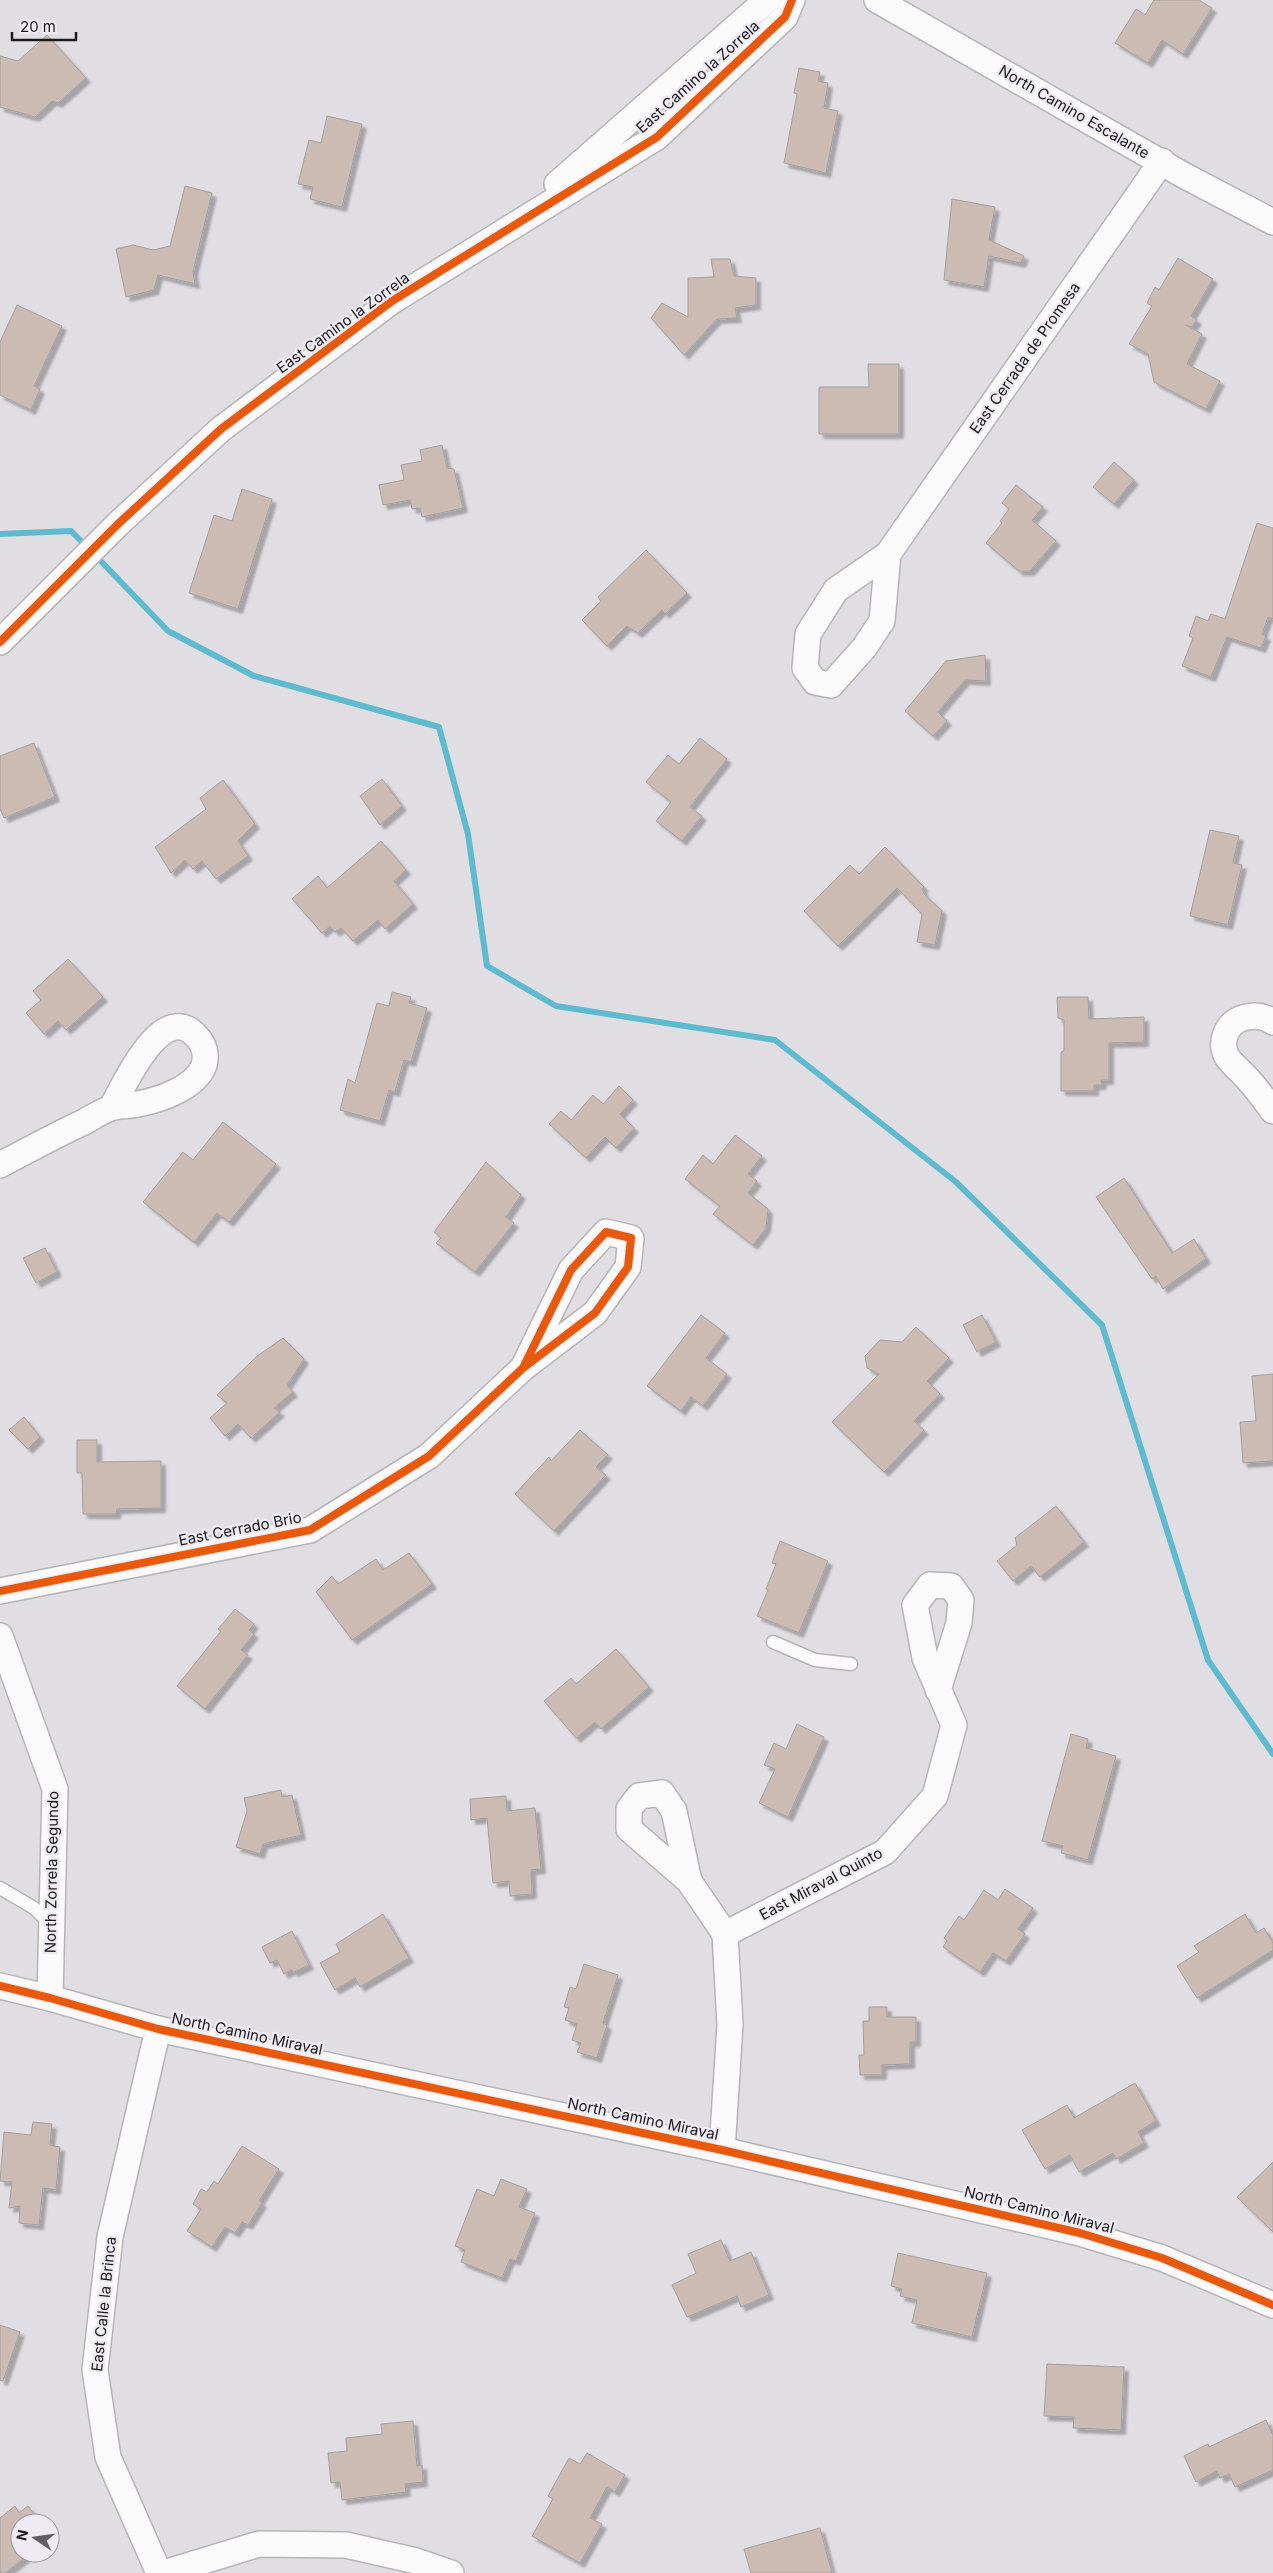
<svg xmlns="http://www.w3.org/2000/svg" width="1273" height="2573" viewBox="0 0 1273 2573" font-family="Inter,sans-serif">
<style>
.lines{fill:none;stroke-linecap:round;stroke-linejoin:round}
.stream{stroke:#5dbacf;stroke-width:6}
.building{fill:#cbbbb3;stroke:#a2a0a1;filter:url(#shadow)}
.lane-casing{stroke:#b6b4b7;stroke-width:15}
.street-casing{stroke:#b6b4b7;stroke-width:28}
.lane{stroke:#fafafb;stroke-width:12}
.street{stroke:#fafafb;stroke-width:25}
.cycleway-casing{stroke:#eeeaf1;stroke-width:11}
.cycleway{stroke:#e8590c;stroke-width:8}
.labels{text-anchor:middle;stroke-width:4.5;stroke-linejoin:round;paint-order:stroke}
.street-label{font-size:15px;fill:#1b191c;stroke:#eeeaf1}
</style>
<defs>
<filter id="shadow"><feDropShadow dx="4.5" dy="4.5" stdDeviation="1" flood-color="#0004"/></filter>
</defs>
<rect width="100%" height="100%" fill="#e1dee3"/>
<g class="lines">
<g class="stream">
<path d="M0,534L71,531L87,547"/>
<path d="M94,554L168,631L254,676L439,727L468,834L487,966L556,1006L775,1040L956,1182L1102,1325L1208,1660L1273,1754"/>
</g>
</g>
<g class="building">
<path d="M1154,0H1199L1212,8L1183,54L1162,40L1148,63L1115,43L1136,9L1145,15Z"/>
<path d="M47,35L86,78L58,103L52,101L35,117L0,107V56L18,61Z"/>
<path d="M799,68L820,72L818,81L828,83L824,108L838,111L826,173L784,163L797,94L794,93Z"/>
<path d="M327,116L362,124L342,207L310,199L313,187L298,184L309,140L321,143Z"/>
<path d="M185,186L212,193L193,272L195,284L158,275L154,290L126,297L116,249L133,245L153,250L170,246Z"/>
<path d="M952,199L995,207L989,240L1024,256L1021,263L989,256L984,287L944,280Z"/>
<path d="M1178,258L1213,279L1191,316L1197,320L1192,327L1186,325L1202,334L1187,364L1220,381L1206,409L1154,382L1148,354L1129,344L1152,306L1147,303L1155,287L1159,290Z"/>
<path d="M711,259H730L734,276L756,278V305L735,308L737,318L717,319L684,355L651,318L662,303L688,317V278L714,277Z"/>
<path d="M17,305L62,326L34,386L40,389L31,410L0,395V342Z"/>
<path d="M868,364H899V434H819V387H869Z"/>
<path d="M442,445L447,468L454,469L463,508L422,517L420,508L412,509L410,500L383,505L379,485L404,480L401,465L422,461L420,450Z"/>
<path d="M1114,462L1134,480L1114,504L1093,487Z"/>
<path d="M1016,485L1043,507L1032,520L1056,541L1030,571H1019L986,543L1002,523L1000,521L1009,509L1002,503Z"/>
<path d="M242,489L272,499L238,609L189,593L214,515L232,521Z"/>
<path d="M1257,523L1273,528V619L1268,617L1262,634L1266,636L1261,648L1227,637L1211,677L1182,666L1193,638L1189,636L1196,616L1208,621L1211,614L1225,619Z"/>
<path d="M646,550L687,593L665,614L662,610L638,633L627,626L607,646L582,620L601,601L598,597Z"/>
<path d="M985,655L986,681L965,680L938,712L947,721L933,736L905,711L946,661Z"/>
<path d="M700,738L727,759L690,807L702,816L682,841L656,821L671,802L646,782L668,755L679,764Z"/>
<path d="M34,743L55,797L4,818L0,809V756Z"/>
<path d="M382,779L402,806L380,825L360,796Z"/>
<path d="M223,780L255,824L238,841L248,856L216,879L202,861L193,869L185,860L171,873L155,847L206,809L200,798Z"/>
<path d="M1210,830L1239,836L1233,863L1242,865L1228,925L1190,916Z"/>
<path d="M381,841L406,870L394,881L413,904L385,929L378,920L353,941L341,928L335,932L330,926L322,933L292,899L318,876L327,888Z"/>
<path d="M885,847L924,887L922,889L925,895L942,911L935,945L917,942L922,914L897,888L838,946L804,911L850,865L859,874Z"/>
<path d="M68,959L103,997L66,1030L58,1021L44,1034L26,1013L41,1000L33,991Z"/>
<path d="M392,992L411,997L409,1003L427,1008L411,1062L404,1060L395,1092L389,1090L380,1121L340,1110L348,1079L355,1083L377,1003L389,1006Z"/>
<path d="M1057,997H1088L1089,1019L1144,1017V1042L1109,1043V1080H1101L1102,1085H1094V1091H1061V1052L1064,1051V1020L1058,1018Z"/>
<path d="M619,1086L633,1100L620,1114L634,1128L616,1148L605,1137L586,1158L549,1124L561,1111L571,1120L593,1095L603,1104Z"/>
<path d="M223,1122L276,1164L229,1222L217,1213L194,1242L143,1202L183,1152L193,1160Z"/>
<path d="M735,1135L762,1156L748,1174L757,1181L748,1193L768,1209L766,1228L753,1245L713,1214L720,1206L685,1179L703,1155L713,1164Z"/>
<path d="M486,1162L521,1195L506,1217L514,1223L475,1272L436,1243L441,1238L434,1232Z"/>
<path d="M1124,1178L1172,1253L1194,1239L1206,1259L1163,1289L1156,1276L1152,1279L1096,1197Z"/>
<path d="M45,1248L57,1272L36,1283L23,1258Z"/>
<path d="M701,1315L725,1333L706,1358L727,1374L703,1406L691,1397L681,1411L647,1386Z"/>
<path d="M982,1315L996,1342L977,1352L963,1325Z"/>
<path d="M916,1327L949,1358L927,1381L940,1394L914,1421L924,1430L884,1472L832,1422L879,1374L867,1368L865,1356L880,1340L902,1342Z"/>
<path d="M283,1338L304,1359L287,1385L293,1392L274,1408L280,1412L251,1438L238,1424L225,1436L210,1418L227,1403L217,1395L256,1357Z"/>
<path d="M1273,1374V1461L1243,1463L1240,1422L1256,1421L1252,1376Z"/>
<path d="M24,1417L40,1437L28,1449L9,1430Z"/>
<path d="M580,1430L608,1455L596,1467L606,1475L554,1531L515,1494L549,1457L551,1461Z"/>
<path d="M77,1440H97V1462L161,1461V1508L117,1509L116,1514H83L82,1473H77Z"/>
<path d="M1056,1506L1084,1542L1040,1577L1031,1566L1013,1581L997,1561L1017,1545L1015,1538Z"/>
<path d="M780,1541L828,1561L799,1633L757,1616L768,1590L766,1589L776,1564L772,1563Z"/>
<path d="M409,1553L432,1584L352,1640L316,1592L332,1576L338,1584L376,1559L383,1570Z"/>
<path d="M235,1609L254,1624L249,1630L254,1634L241,1650L248,1655L205,1709L177,1686L221,1631L218,1629Z"/>
<path d="M616,1649L649,1687L601,1729L595,1722L576,1738L544,1701L571,1678L576,1684Z"/>
<path d="M797,1724L824,1737L788,1817L759,1803L775,1769L764,1765L774,1743L786,1749Z"/>
<path d="M1071,1734L1088,1739L1086,1748L1116,1756L1088,1860L1061,1853L1063,1846L1042,1841Z"/>
<path d="M281,1790L282,1797L292,1795L301,1835L263,1844L260,1854L236,1847L247,1811L244,1798Z"/>
<path d="M506,1796L507,1811L535,1808L541,1869L531,1870L532,1894L510,1896L509,1881L493,1883L487,1818L471,1820L470,1799Z"/>
<path d="M1005,1889L1033,1908L1018,1929L1025,1934L1006,1961L993,1953L980,1972L943,1947L947,1941L944,1938L959,1916L964,1920L984,1890L998,1900Z"/>
<path d="M383,1914L409,1958L360,1987L355,1978L335,1990L320,1963L340,1952L336,1944Z"/>
<path d="M1245,1914L1256,1933L1264,1928L1273,1943V1950L1197,1998L1177,1966L1199,1952L1194,1946Z"/>
<path d="M292,1931L309,1965L294,1972L291,1970L284,1974L277,1960L270,1963L262,1947Z"/>
<path d="M584,1964L618,1975L603,2023L607,2025L597,2058L577,2052L581,2043L572,2040L577,2024L565,2020L569,2008L564,2007L570,1987L576,1989Z"/>
<path d="M869,2007H887V2017H916V2042H910V2064L882,2065V2075H860L859,2055H864L863,2021H869Z"/>
<path d="M1135,2083L1156,2121L1138,2132L1144,2143L1116,2159L1113,2153L1079,2172L1070,2155L1045,2169L1022,2130L1067,2105L1074,2118Z"/>
<path d="M33,2122L52,2124L50,2145L60,2147L56,2190L43,2188L39,2225L19,2223L20,2206L9,2208L12,2182L0,2181L4,2132L31,2135Z"/>
<path d="M242,2146L279,2169L259,2201L262,2203L248,2225L242,2222L235,2233L225,2227L212,2247L187,2231L201,2209L193,2204L201,2189L207,2192L214,2181L218,2184Z"/>
<path d="M1273,2162V2232L1237,2197Z"/>
<path d="M501,2179L527,2189L519,2207L535,2213L516,2261L510,2259L502,2278L461,2262L465,2250L455,2246L477,2189L494,2196Z"/>
<path d="M721,2240L730,2261L751,2252L769,2295L741,2307L737,2296L687,2317L672,2285L696,2273L688,2254Z"/>
<path d="M898,2253L987,2273L972,2337L912,2323L917,2300L900,2296L902,2289L891,2286Z"/>
<path d="M0,2325L20,2332L3,2381L0,2380Z"/>
<path d="M1047,2364L1124,2367L1121,2430L1073,2428L1074,2417L1044,2416Z"/>
<path d="M1266,2420L1273,2435V2470L1235,2487L1229,2474L1220,2478L1217,2471L1196,2482L1184,2456L1208,2444L1209,2447Z"/>
<path d="M413,2421L417,2466L422,2465L423,2482L405,2484L406,2492L342,2500L340,2482L331,2483L328,2453L347,2451L346,2438L382,2434L381,2424Z"/>
<path d="M587,2453L625,2475L615,2492L607,2487L590,2518L602,2524L580,2563L532,2536L553,2499L548,2496L569,2458L580,2464Z"/>
<path d="M15,2506L19,2513L28,2506L41,2523H20V2553H31L5,2573H0V2518Z"/>
<path d="M820,2528L832,2573H751L744,2549Z"/>
</g>
<g class="lines">
<defs>
<g id="lane">
<path d="M773,1642L815,1660L851,1664"/>
<path d="M0,1888L34,1908L50,1924"/>
</g>
<g id="street">
<path d="M877,0L1185,176L1273,222"/>
<path d="M557,184L767,0"/>
<path d="M888,554L882,621L864,648L831,685L815,682L805,668L808,634L836,590L888,554L1162,161"/>
<path d="M0,642L118,524L221,429L392,301L657,137L785,17L792,0"/>
<path d="M1273,1022C1263,1015 1251,1015 1240,1019C1226,1025 1220,1042 1226,1055C1230,1063 1238,1068 1244,1075C1255,1086 1264,1099 1273,1111"/>
<path d="M0,1165C28,1150 56,1135 84,1122C93,1117 102,1111 111,1108C119,1105 129,1106 138,1104C159,1100 196,1088 204,1065C207,1055 204,1044 197,1037C163,997 124,1085 112,1107"/>
<path d="M0,1591L310,1530L429,1456L523,1368L595,1313L628,1267L631,1238L606,1232L571,1270L523,1368"/>
<path d="M0,1636L55,1789L50,1998"/>
<path d="M689,1881L629,1829V1809L639,1796L662,1793L674,1811L689,1881L725,1934"/>
<path d="M0,1986L50,1998L158,2029L722,2150L1080,2233L1162,2258L1273,2305"/>
<path d="M158,2029L110,2237L95,2370L108,2457L159,2573"/>
<path d="M722,2150L730,2025L725,1934L885,1852L935,1796L954,1725L925,1658L915,1605L930,1585L951,1586L961,1600L959,1623L938,1690"/>
<path d="M164,2573L259,2544L346,2545L416,2561L451,2573"/>
</g>
</defs>
<use href="#lane" class="lane-casing"/>
<use href="#street" class="street-casing"/>
<use href="#lane" class="lane"/>
<use href="#street" class="street"/>
<defs>
<g id="cycleway">
<path d="M0,642L118,524L221,429L392,301L657,137L785,17L792,0"/>
<path d="M0,1591L310,1530L429,1456L523,1368L595,1313L628,1267L631,1238L606,1232L571,1270L523,1368"/>
<path d="M0,1986L50,1998L158,2029L722,2150L1080,2233L1162,2258L1273,2305"/>
</g>
</defs>
<use href="#cycleway" class="cycleway-casing"/>
<use href="#cycleway" class="cycleway"/>
</g>
<g class="labels">
<g class="street-label">
<text transform="translate(698 77) rotate(-42)" y="5">East Camino la Zorrela</text>
<text transform="translate(1074 112) rotate(30)" y="5">North Camino Escalante</text>
<text transform="translate(343 323) rotate(-36)" y="5">East Camino la Zorrela</text>
<text transform="translate(1025 358) rotate(-55)" y="5">East Cerrada de Promesa</text>
<text transform="translate(240 1529) rotate(-11)" y="5">East Cerrado Brio</text>
<text transform="translate(52 1872) rotate(-89)" y="5">North Zorrela Segundo</text>
<text transform="translate(821 1884) rotate(-28)" y="5">East Miraval Quinto</text>
<text transform="translate(247 2034) rotate(12)" y="5">North Camino Miraval</text>
<text transform="translate(643 2119) rotate(12)" y="5">North Camino Miraval</text>
<text transform="translate(1039 2210) rotate(14)" y="5">North Camino Miraval</text>
<text transform="translate(104 2304) rotate(-84)" y="5">East Calle la Brinca</text>
</g>
</g>
<g transform="translate(35 2538) rotate(283)"><circle r="24" fill="#eeeaf1" stroke="#9a969c"/>
<path d="M0-4L9 19L0 12L-9 19Z" fill="#605e62"/>
<text y="-8" font-size="14" font-weight="bold" text-anchor="middle" fill="#1b191c">N</text>
</g>
<path d="M12 32v8h64v-8" fill="none" stroke="#1b191c" stroke-width="2.5"/>
<text x="20" y="32" font-size="15" fill="#1b191c" stroke="#eeeaf1" stroke-width="4" paint-order="stroke">20 m</text>
</svg>
